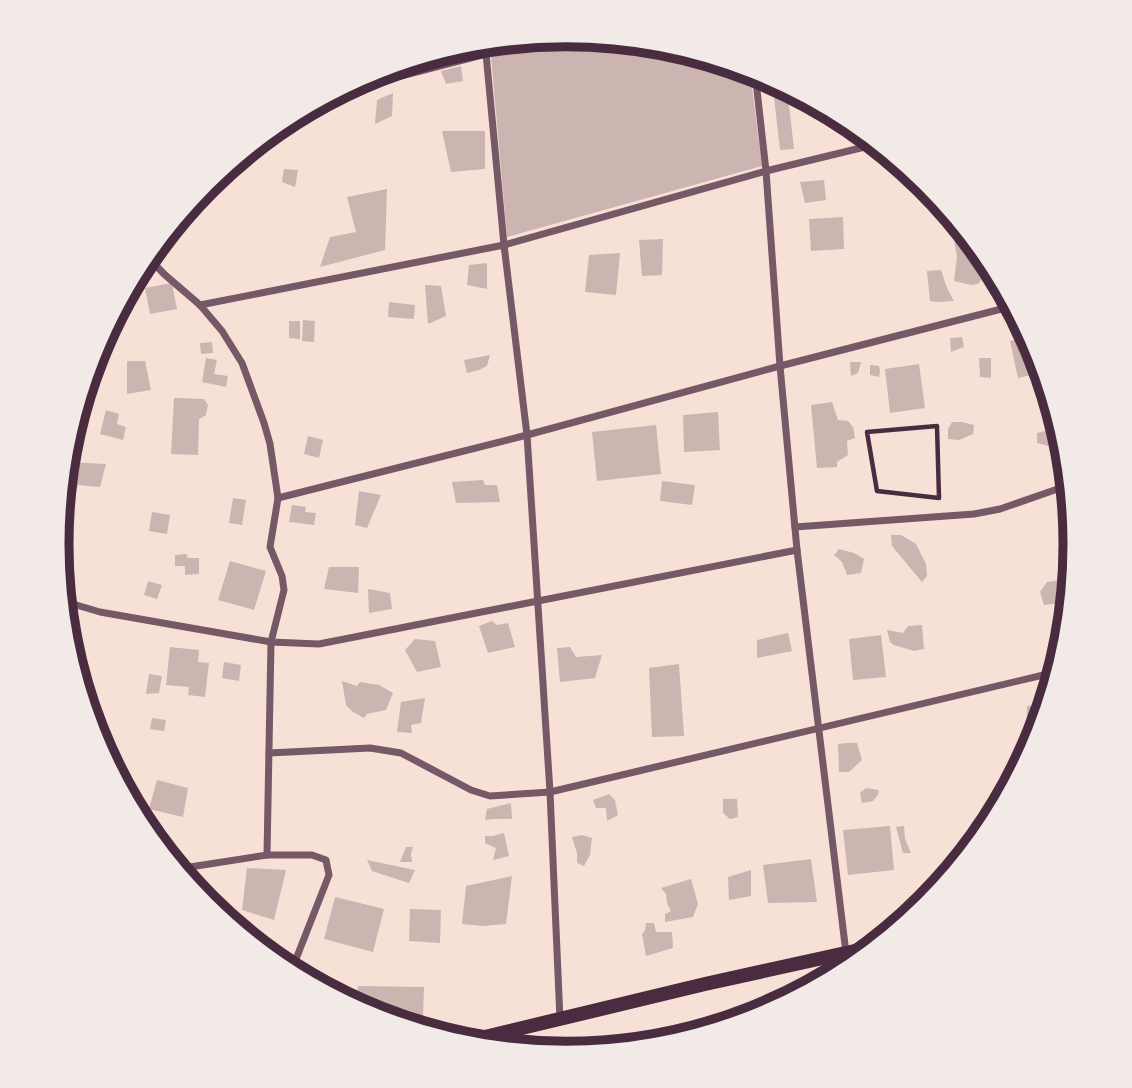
<svg xmlns="http://www.w3.org/2000/svg" width="1132" height="1088" viewBox="0 0 1132 1088" font-family="'Open Sans',sans-serif">
<style>
.building{fill:#ccb4b1}
.lines{fill:none;stroke-linecap:round;stroke-linejoin:round}
.path{stroke:#4a2c40;stroke-width:4.5}
.minor{stroke:#755966;stroke-width:7}
.secondary{stroke:#4a2c40;stroke-width:14}
.rim{fill:none;stroke:#4a2c40;stroke-width:9}
</style>
<rect width="100%" height="100%" fill="#f7e1d7"/>
<g class="building">
<path d="M572,36L666,45L750,71L762,166L507,237L491,56Z"/>
<path d="M461,66L463,81L446,84L441,71Z"/>
<path d="M772,80L787,88L794,149L780,150Z"/>
<path d="M393,93L392,116L375,124L377,100Z"/>
<path d="M442,131H485V169L451,172Z"/>
<path d="M284,169L298,170L295,187L282,182Z"/>
<path d="M824,180L826,200L805,203L800,182Z"/>
<path d="M387,189L385,250L320,267L330,237L356,232L347,197Z"/>
<path d="M843,217L844,249L811,251L809,219Z"/>
<path d="M967,234L984,255V277L978,284L971,285L954,281L957,256L953,235Z"/>
<path d="M663,239L662,275L642,276L639,240Z"/>
<path d="M620,253L616,295L585,292L589,255Z"/>
<path d="M487,263V289L467,285L469,265Z"/>
<path d="M941,270L947,288L954,301L937,302L930,301L927,271Z"/>
<path d="M172,283L177,309L150,314L145,288Z"/>
<path d="M425,285L441,286L446,316L428,324Z"/>
<path d="M389,302L415,305L414,319L388,317Z"/>
<path d="M114,314L120,315L118,326L108,327L106,339H101Z"/>
<path d="M303,320L315,321L314,342L302,341Z"/>
<path d="M289,321H300V339L289,338Z"/>
<path d="M962,337L964,347L951,352L950,338Z"/>
<path d="M1029,337L1036,350L1043,372L1018,378L1010,341Z"/>
<path d="M212,342L213,353L201,354L200,343Z"/>
<path d="M490,355L487,366L479,370L467,373L464,360Z"/>
<path d="M206,358L217,360L214,374L228,376L226,387L202,382Z"/>
<path d="M979,358H991V378L980,377Z"/>
<path d="M127,361H145L151,390L127,394Z"/>
<path d="M850,362H861L858,373L851,376Z"/>
<path d="M919,364L925,408L890,413L885,369Z"/>
<path d="M870,365L879,366L880,372L879,377L870,375Z"/>
<path d="M174,398L204,399L208,405L206,415L199,419L198,455L171,454Z"/>
<path d="M832,402L838,420L848,421L853,427L855,438L847,441L848,455L837,462V467L817,468L811,405Z"/>
<path d="M106,410L119,414L117,424L126,427L123,440L100,434Z"/>
<path d="M718,412L720,450L684,452L683,415Z"/>
<path d="M952,422H962L974,425L973,434L959,440L948,439V429Z"/>
<path d="M656,425L661,474L597,481L592,432Z"/>
<path d="M1060,427L1062,434L1059,438L1056,436L1050,440L1048,446L1037,443V433Z"/>
<path d="M308,436L323,440L319,458L304,454Z"/>
<path d="M65,462L106,464L100,487L78,485L72,509L61,507Z"/>
<path d="M483,480L485,485H497L500,502L456,503L452,482Z"/>
<path d="M662,481L695,485L692,505L660,501Z"/>
<path d="M359,491L381,495L367,528L355,525Z"/>
<path d="M233,498L246,500L242,525L229,523Z"/>
<path d="M292,505L306,507L305,512L316,513L314,525L289,522Z"/>
<path d="M152,512L170,515L167,534L149,531Z"/>
<path d="M891,535H901L916,544L926,564L927,576L922,582L892,546Z"/>
<path d="M839,549L854,553L864,559L861,573L847,575L842,562L834,555Z"/>
<path d="M186,554L188,558H199V574L185,575V566H175V555Z"/>
<path d="M230,561L266,571L254,610L218,600Z"/>
<path d="M329,567H359L358,593L324,589Z"/>
<path d="M1062,580V603L1044,605L1040,592L1047,582Z"/>
<path d="M148,581L162,585L157,599L144,595Z"/>
<path d="M368,589L390,593L392,609L369,613Z"/>
<path d="M64,617L73,619L67,642Z"/>
<path d="M492,621L497,625L508,623L515,647L488,653L479,626Z"/>
<path d="M922,625L924,649L914,651L894,645L890,642L887,630L903,633L908,626Z"/>
<path d="M788,633L792,651L757,658V640Z"/>
<path d="M881,635L886,677L853,680L849,639Z"/>
<path d="M415,639L435,641L441,667L417,672L405,650Z"/>
<path d="M170,647L199,650L198,662L209,663L205,697L188,695L189,687L166,685Z"/>
<path d="M570,647L576,657L602,655L595,678L560,682L557,648Z"/>
<path d="M224,662L241,665L239,681L222,678Z"/>
<path d="M679,664L684,736L652,737L649,668Z"/>
<path d="M149,674L162,676L159,693L146,694Z"/>
<path d="M342,681L357,686L360,682L379,685L393,693L386,710L367,714L364,718L353,712L346,705Z"/>
<path d="M425,698L421,723L411,725L412,733L397,732L401,702Z"/>
<path d="M1046,705L1036,740L1026,741L1027,706Z"/>
<path d="M152,718L166,720L164,731L150,729Z"/>
<path d="M847,743H857L862,760L849,772H839L838,744Z"/>
<path d="M157,780L188,788L183,817L149,809Z"/>
<path d="M866,788L879,790L878,795L873,801L862,803L860,793Z"/>
<path d="M609,794L615,800L618,815L607,821L606,808H596L593,800Z"/>
<path d="M723,799H737L738,817L730,819L723,813Z"/>
<path d="M511,803L512,819H493L485,820L487,809Z"/>
<path d="M890,826L894,870L848,875L843,830Z"/>
<path d="M904,826L905,839L911,853H903L896,827Z"/>
<path d="M969,830H983V834L974,846Z"/>
<path d="M504,833L509,856L493,860L496,848L485,843V836H493Z"/>
<path d="M582,835L592,838L590,855L584,866L577,863V853L572,837Z"/>
<path d="M406,847H413L411,854L412,862H400Z"/>
<path d="M811,859L817,902L768,903L763,865Z"/>
<path d="M367,860L415,870L409,883L372,871Z"/>
<path d="M247,868L286,870L274,920L242,910Z"/>
<path d="M751,870V896L729,900L728,877Z"/>
<path d="M512,876L506,924L483,926L462,924L466,886Z"/>
<path d="M691,879L698,904L693,917L665,922V914L671,911L667,903L666,894L661,888Z"/>
<path d="M335,897L384,909L373,952L324,939Z"/>
<path d="M410,909L441,910L440,943L409,941Z"/>
<path d="M646,923H654L656,932H672L673,948L646,956L642,934L645,930Z"/>
<path d="M358,986L424,987L423,1017H379L371,1014L356,1006Z"/>
</g>
<g class="lines">
<g class="path">
<path d="M497,51L553,36"/>
<path d="M937,426L939,498L877,491L867,432Z"/>
</g>
<g class="minor">
<path d="M485,43L504,245L527,435L550,792L560,1019"/>
<path d="M755,72L766,171L780,366L797,550L846,953"/>
<path d="M335,93L486,54"/>
<path d="M147,256L164,274L200,305L222,331L242,363L264,423L270,444L278,498L270,547L282,576L284,590L271,642L267,855"/>
<path d="M200,305L504,245L766,171L877,144"/>
<path d="M278,498L527,435L780,366L1013,306"/>
<path d="M795,527L974,514L1000,509L1069,485"/>
<path d="M63,601L100,612L271,642L319,644L797,550"/>
<path d="M269,753L370,748L401,753L471,790L490,796L550,792L1056,672"/>
<path d="M177,869L267,855H312L326,860L329,875L296,959V974"/>
</g>
<path class="secondary" d="M464,1042L705,984L873,947"/>
</g>
<path d="M0 0H1132V1088H0ZM69 544a497 497 0 1 1 994 0a497 497 0 1 1-994 0Z" fill="#f1eae7" fill-rule="evenodd"/>
<path class="rim" d="M69 544a497 497 0 1 1 994 0a497 497 0 1 1-994 0Z"/>
</svg>
